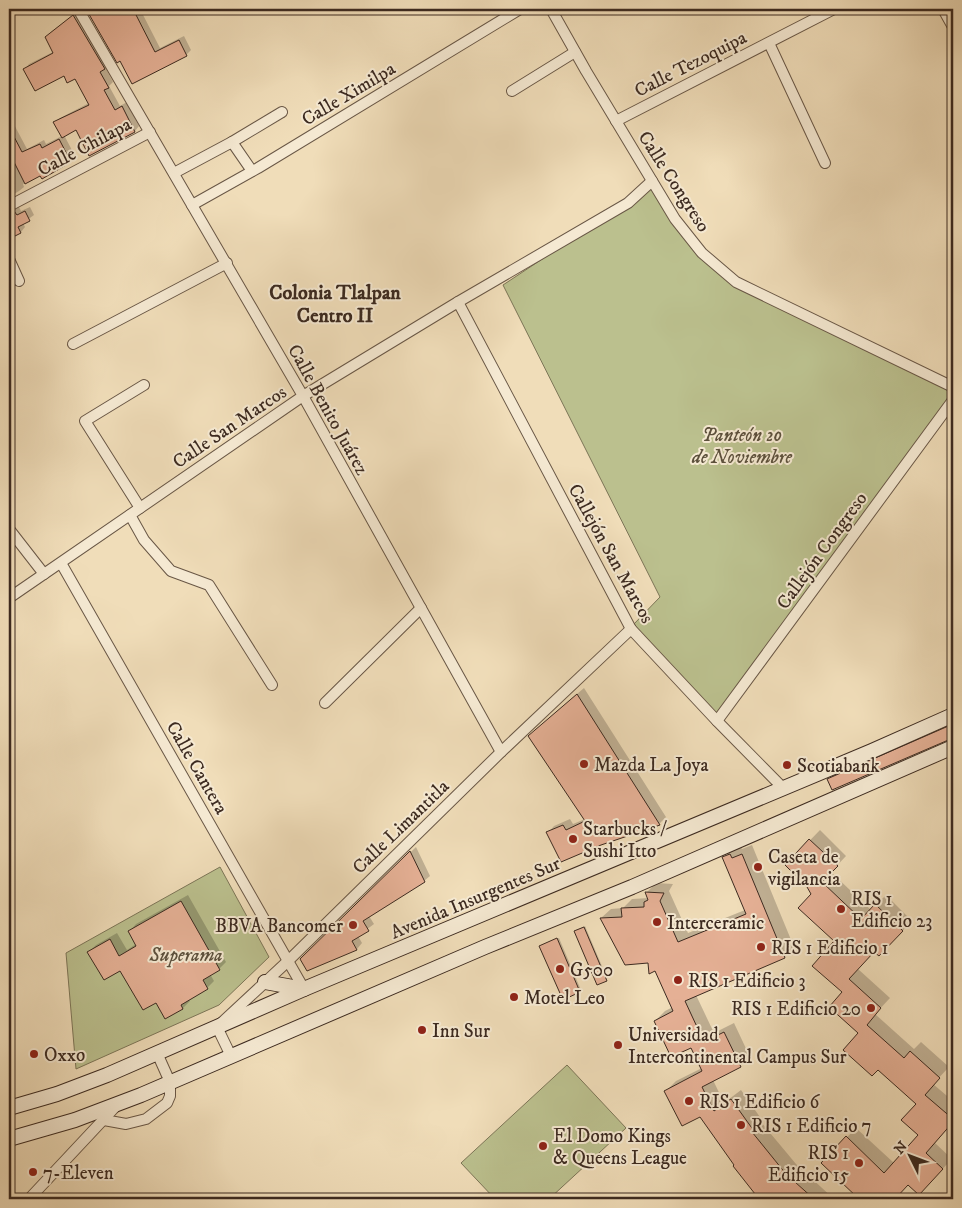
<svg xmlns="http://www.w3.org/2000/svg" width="962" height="1208" viewBox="0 0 962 1208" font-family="'IM FELL DW Pica',serif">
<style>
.green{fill:#bbc08e;stroke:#7c7557}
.shadow{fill:#0003}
.building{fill:#e5b095;stroke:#3c2a20}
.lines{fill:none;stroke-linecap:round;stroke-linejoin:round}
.street-casing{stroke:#695746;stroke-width:12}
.secondary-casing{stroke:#3c2a20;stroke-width:16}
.street{stroke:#f5e9d2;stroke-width:10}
.secondary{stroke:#f5e9d2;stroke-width:14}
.poi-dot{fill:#8f2418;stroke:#f5e9d2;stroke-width:2}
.labels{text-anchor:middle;stroke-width:4;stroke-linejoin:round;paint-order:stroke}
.street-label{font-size:19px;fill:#3c2a20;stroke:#f5e9d2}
.park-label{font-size:19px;font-style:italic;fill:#5c503c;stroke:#f5e9d2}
.poi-label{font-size:19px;fill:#3c2a20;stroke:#f5e9d2;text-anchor:start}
.neighbourhood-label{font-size:20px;font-weight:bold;fill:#3c2a20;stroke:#f5e9d2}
</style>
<rect width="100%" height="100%" fill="#f0ddb9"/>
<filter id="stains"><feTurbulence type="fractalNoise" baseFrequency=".004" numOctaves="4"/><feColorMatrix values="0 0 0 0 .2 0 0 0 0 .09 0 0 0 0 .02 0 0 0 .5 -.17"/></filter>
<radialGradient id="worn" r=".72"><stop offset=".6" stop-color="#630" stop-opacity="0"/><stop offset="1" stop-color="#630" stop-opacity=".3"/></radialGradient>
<g class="green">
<path d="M654,185L676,222L736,284L953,388V396L718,715L633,625L660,597L503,285Z"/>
<path d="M220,867L269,957L219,1005L76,1069L66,953Z"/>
<path d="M567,1065L626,1128L549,1199H495L461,1163Z"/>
</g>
<g class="shadow">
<path d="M87,9H140L160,48L184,36L191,50L186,55L121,60L118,61Z"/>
<path d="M79,11L109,63L105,67L113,82L109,86L120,106L127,102L139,126L135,131L90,155L76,129L64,135L75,156L70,161L42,178L41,175L23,184L24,187L19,191L9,197V115L27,149L44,140L46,144L62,136L55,122L60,118L89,103L76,77L25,69L29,64L53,52L51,32Z"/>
<path d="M9,206L15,209L19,207L21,211L30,207L34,215L23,223L25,227L21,232L9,238Z"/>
<path d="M584,688L666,817L659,824L548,833L554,826L570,819L573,824L585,819L536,729Z"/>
<path d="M953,722V737L829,780L834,774Z"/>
<path d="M820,830L846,856L831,872L871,910L886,895L912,921L879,955L875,951L858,969L890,998L875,1014L914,1049L921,1042L949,1067L933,1084L953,1101V1122L935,1143L952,1159L928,1184H908L897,1196L900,1199H862L822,1163L856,1128L894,1163L920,1135L918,1104L860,1033L844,992L836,941L808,886L786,865Z"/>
<path d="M740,845L742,849L752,845L794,947L785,957L696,995L714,1033L734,1023L750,1057L740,1066L713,1080L724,1103L741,1090L762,1120L761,1122L796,1164L834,1199H761L700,1116L666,1091L676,1081L702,1068L692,1046L655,1021L665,1011L673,1007L656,969L601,918L611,909L623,908L632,899L649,898L646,893L656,883L673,884L669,891L688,933L745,910L724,858L733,848Z"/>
<path d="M416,847L430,876L424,881L369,916L374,924L358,936L362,943L357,949L308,970L301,959Z"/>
<path d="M188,895L226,962L219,969L210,974L214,981L207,988L188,999L190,1001L183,1008L166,1018L157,1001L121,969L89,952L96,945L117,933L127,950L136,944L129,932L136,924Z"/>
<path d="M585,926L607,978L606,979L576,930Z"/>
<path d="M559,938L581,990L579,991L541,945Z"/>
</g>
<g class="building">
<path d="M86,9H133L155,52L179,40L187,56L132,84L120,61L117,63Z"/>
<path d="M73,15L105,69L100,72L109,88L104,90L115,110L122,106L135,132L89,156L76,130L62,138L53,122L89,105L75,79L67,83L64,76L35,91L23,69L53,53L45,37Z"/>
<path d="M9,127L22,152L40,144L42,148L59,139L71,162L42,179L40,176L25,184L9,152Z"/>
<path d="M14,211L17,215L25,211L30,221L18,227L21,233L9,239V213Z"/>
<path d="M577,694L660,825L601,845L561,862L546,832L563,825L566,830L585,821L528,736Z"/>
<path d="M953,724V738L832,790L827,779Z"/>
<path d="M809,839L838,866L822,882L861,919L875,904L903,931L879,956L874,952L849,979L881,1008L867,1025L904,1058L910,1051L940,1078L925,1095L953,1119V1122L926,1153L943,1169L919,1195L908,1185L895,1199H859L821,1163L846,1136L884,1173L918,1135L901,1120L916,1104L878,1070L872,1076L843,1050L858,1033L829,1007L842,992L812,966L834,941L798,908L811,894L807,887L785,865Z"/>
<path d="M410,851L425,882L363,921L369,931L352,941L357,950L307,971L300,959Z"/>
<path d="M730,854L732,858L742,854L785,958L685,1001L704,1042L724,1032L741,1067L702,1087L714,1111L731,1099L754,1131L752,1132L786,1174L814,1199H759L733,1166L734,1165L700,1117L682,1126L664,1091L702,1071L691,1048L671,1057L654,1021L673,1011L655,971L649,974L648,963L625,965L600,918L622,917L621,908L644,907V902L648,900L645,892L664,893L660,901L678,942L746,914L722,857Z"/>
<path d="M181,901L220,970L203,980L208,989L181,1005L183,1009L165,1019L156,1003L143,1010L120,971L104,980L87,952L110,939L119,956L136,946L128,931Z"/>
<path d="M584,927L607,981L597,985L574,931Z"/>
<path d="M557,938L580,992L563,1000L539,946Z"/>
</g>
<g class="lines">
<defs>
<g id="street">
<path d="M78,9L303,396L501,752"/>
<path d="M551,9L586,71L675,219L702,253L736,282L953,387"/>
<path d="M943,9L953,27"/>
<path d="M769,43L825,163"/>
<path d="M512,91L575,52"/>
<path d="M616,121L834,9"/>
<path d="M232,142L282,112"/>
<path d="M174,173L232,142L252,171"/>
<path d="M192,205L258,168L520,9"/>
<path d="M9,206L150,132"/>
<path d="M9,259L19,281"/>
<path d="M458,302L631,629L717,721L783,788"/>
<path d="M73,344L227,263"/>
<path d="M140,508L85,421L144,385"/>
<path d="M130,515L144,540L171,571L209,585L272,685"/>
<path d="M9,529L44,574"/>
<path d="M61,563L304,989"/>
<path d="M9,598L303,396L458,302L628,203L652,181"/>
<path d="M325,703L421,608"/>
<path d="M717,721L953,400"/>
<path d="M231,1056L217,1027L288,961L501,752L631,629"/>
<path d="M104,1120L126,1124L146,1119L167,1103L170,1096V1082L157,1053"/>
<path d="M29,1199L117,1105"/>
</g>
<g id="secondary">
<path d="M265,982L304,989"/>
<path d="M9,1108L57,1094L107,1075L304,989L872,751L953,715"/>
<path d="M9,1139L75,1120L141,1095L485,947L632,887L953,747"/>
</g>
</defs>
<use href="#street" class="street-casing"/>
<use href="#secondary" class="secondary-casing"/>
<use href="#street" class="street"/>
<use href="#secondary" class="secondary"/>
</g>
<g class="poi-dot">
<circle cx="584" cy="764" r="5"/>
<circle cx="787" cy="765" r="5"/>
<circle cx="573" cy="839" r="5"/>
<circle cx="758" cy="867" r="5"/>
<circle cx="841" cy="909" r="5"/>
<circle cx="657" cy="922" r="5"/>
<circle cx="353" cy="925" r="5"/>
<circle cx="761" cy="947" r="5"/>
<circle cx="560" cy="969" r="5"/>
<circle cx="678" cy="980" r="5"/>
<circle cx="514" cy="997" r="5"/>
<circle cx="871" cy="1008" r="5"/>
<circle cx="422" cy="1030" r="5"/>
<circle cx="618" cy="1045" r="5"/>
<circle cx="34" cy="1054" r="5"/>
<circle cx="689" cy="1101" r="5"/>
<circle cx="741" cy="1125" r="5"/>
<circle cx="543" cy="1146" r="5"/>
<circle cx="859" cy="1163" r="5"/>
<circle cx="33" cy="1172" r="5"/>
</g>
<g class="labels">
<g class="street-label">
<text transform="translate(690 63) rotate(-27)" y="7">Calle Tezoquipa</text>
<text transform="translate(348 93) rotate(-31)" y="7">Calle Ximilpa</text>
<text transform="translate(84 146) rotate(-28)" y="7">Calle Chilapa</text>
<text transform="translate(675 181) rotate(57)" y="7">Calle Congreso</text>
<text transform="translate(329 409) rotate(61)" y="7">Calle Benito Juárez</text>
<text transform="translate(229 426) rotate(-34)" y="7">Calle San Marcos</text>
<text transform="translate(821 550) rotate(-54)" y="7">Callejón Congreso</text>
<text transform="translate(612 553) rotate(61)" y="7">Callejón San Marcos</text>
<text transform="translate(198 767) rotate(60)" y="7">Calle Cantera</text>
<text transform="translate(400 826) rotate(-44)" y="7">Calle Limantitla</text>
<text transform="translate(475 897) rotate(-23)" y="7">Avenida Insurgentes Sur</text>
</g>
<g class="park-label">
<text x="742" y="441">Panteón 20<tspan x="742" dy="22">de Noviembre</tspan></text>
<text x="186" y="961">Superama</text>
</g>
<g class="poi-label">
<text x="594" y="771">Mazda La Joya</text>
<text x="797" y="772">Scotiabank</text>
<text x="583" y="835">Starbucks /<tspan x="583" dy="22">Sushi Itto</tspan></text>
<text x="768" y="863">Caseta de<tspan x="768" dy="22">vigilancia</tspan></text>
<text x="851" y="905">RIS 1<tspan x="851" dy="22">Edificio 23</tspan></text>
<text x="667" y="929">Interceramic</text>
<text x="343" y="932" text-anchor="end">BBVA Bancomer</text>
<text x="771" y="954">RIS 1 Edificio 1</text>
<text x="570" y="976">G500</text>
<text x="688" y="987">RIS 1 Edificio 3</text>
<text x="524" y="1004">Motel Leo</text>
<text x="861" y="1015" text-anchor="end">RIS 1 Edificio 20</text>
<text x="432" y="1037">Inn Sur</text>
<text x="628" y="1041">Universidad<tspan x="628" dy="22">Intercontinental Campus Sur</tspan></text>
<text x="44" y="1061">Oxxo</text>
<text x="699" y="1108">RIS 1 Edificio 6</text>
<text x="751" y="1132">RIS 1 Edificio 7</text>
<text x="553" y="1142">El Domo Kings<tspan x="553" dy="22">&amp; Queens League</tspan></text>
<text x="849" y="1159" text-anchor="end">RIS 1<tspan x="849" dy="22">Edificio 15</tspan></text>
<text x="43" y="1179">7-Eleven</text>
</g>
<g class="neighbourhood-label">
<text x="335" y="299">Colonia Tlalpan<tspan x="335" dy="23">Centro II</tspan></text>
</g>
</g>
<rect width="962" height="1208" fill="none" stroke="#f0ddb9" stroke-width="30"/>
<rect x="10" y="10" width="942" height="1188" fill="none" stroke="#3c2a20" stroke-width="2.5"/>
<rect x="15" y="15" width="932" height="1178" fill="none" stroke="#3c2a20"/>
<g transform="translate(910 1156) rotate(312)" stroke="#f5e9d2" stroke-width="4" paint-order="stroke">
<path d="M0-4L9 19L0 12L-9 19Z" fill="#3c2a20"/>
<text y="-8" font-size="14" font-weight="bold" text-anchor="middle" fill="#3c2a20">N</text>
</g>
<rect width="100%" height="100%" filter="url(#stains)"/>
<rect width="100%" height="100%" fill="url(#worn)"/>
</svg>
